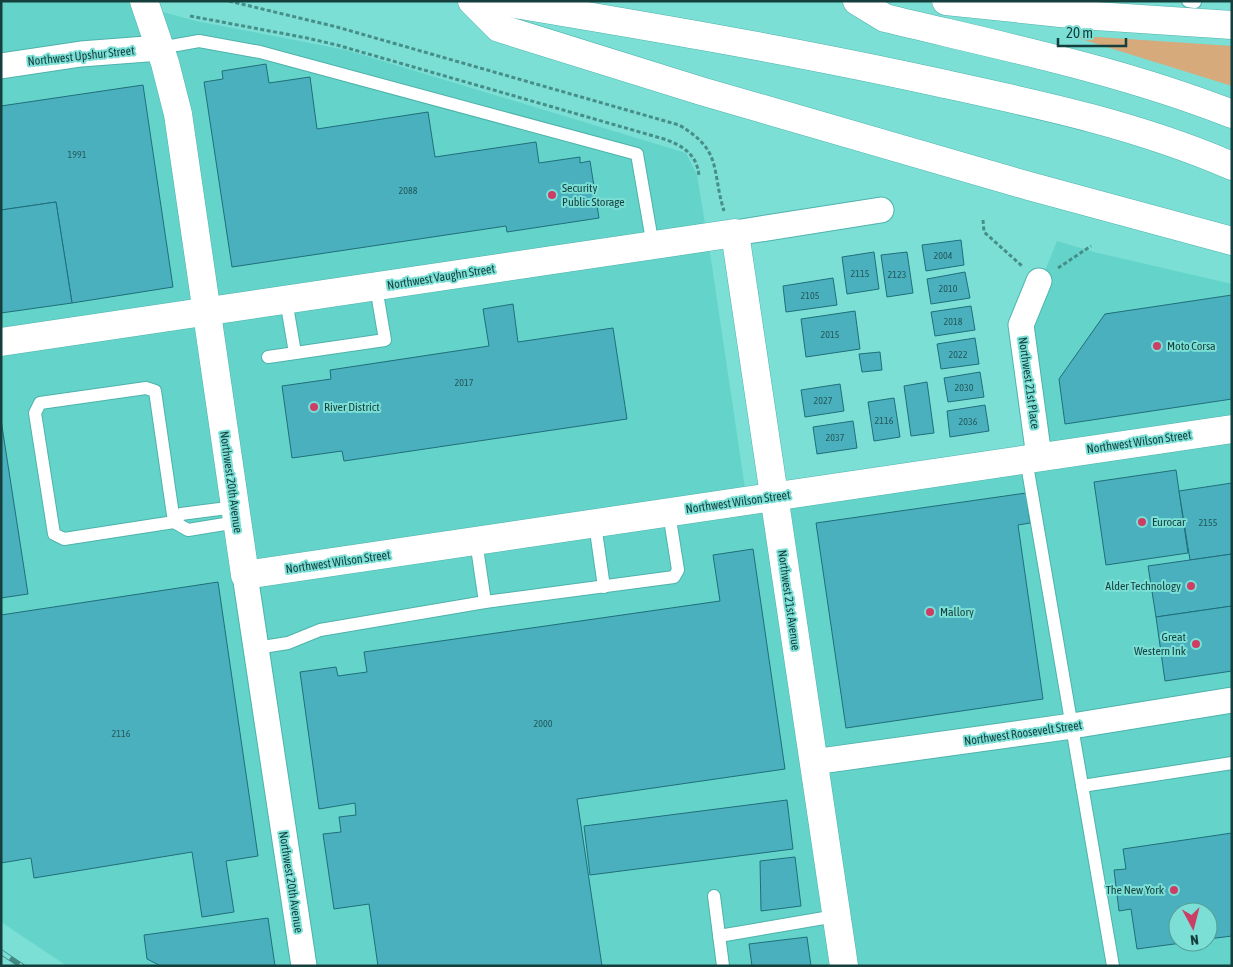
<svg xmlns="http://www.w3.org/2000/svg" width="1233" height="967" viewBox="0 0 1233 967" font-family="'Asap Condensed',sans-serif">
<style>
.built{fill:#64d3ca;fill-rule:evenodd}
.green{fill:#d6aa7b}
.building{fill:#4bb0be;stroke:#1f6f7a}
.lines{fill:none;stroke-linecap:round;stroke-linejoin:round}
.service-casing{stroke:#4eb3ab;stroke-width:14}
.minor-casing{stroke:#4eb3ab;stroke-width:27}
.tertiary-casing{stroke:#4eb3ab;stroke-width:29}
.motorway-casing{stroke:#4eb3ab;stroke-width:29}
.path{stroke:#478e88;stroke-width:3;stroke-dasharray:4 2.5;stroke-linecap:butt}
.service{stroke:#fff;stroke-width:12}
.minor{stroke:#fff;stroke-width:25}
.tertiary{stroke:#fff;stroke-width:28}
.motorway{stroke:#fff;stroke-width:28}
.rail-casing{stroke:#438983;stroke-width:5.5}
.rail{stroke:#7bdfd6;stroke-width:4;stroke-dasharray:11;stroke-linecap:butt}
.poi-dot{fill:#cc3e66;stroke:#7bdfd6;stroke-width:2}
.labels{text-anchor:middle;stroke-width:4;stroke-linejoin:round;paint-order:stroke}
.number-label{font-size:10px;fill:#225b5c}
.street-label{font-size:12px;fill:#143f3c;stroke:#7bdfd6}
.poi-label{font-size:12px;fill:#143f3c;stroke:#7bdfd6;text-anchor:start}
</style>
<rect width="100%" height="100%" fill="#7bdfd6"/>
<path class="built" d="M1,1H122L196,21L346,50L686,153L697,175L712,266L747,502L1041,459L1023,326L1057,241L1094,252L1232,284V966H67L1,922ZM1178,912H1208V942H1178Z"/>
<path class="green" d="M1068,35L1232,46V86Z"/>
<g class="building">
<path d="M266,64L269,83L310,77L317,129L428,112L435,157L536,142L539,163L580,157V163L590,161L599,218L507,232L506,226L232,267L204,82L223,79L222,71Z"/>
<path d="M143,85L173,287L72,303L56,202L1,210V106Z"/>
<path d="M56,202L72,303L1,313V210Z"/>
<path d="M961,240L964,265L926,271L922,245Z"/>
<path d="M874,252L879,289L847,294L842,257Z"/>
<path d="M907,252L913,293L887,297L881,255Z"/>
<path d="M965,272L970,298L931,304L927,279Z"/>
<path d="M833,278L837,305L786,312L783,286Z"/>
<path d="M1232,295V399L1065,424L1059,379L1105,314Z"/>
<path d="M513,304L518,342L613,328L627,419L344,461L342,451L292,458L282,386L331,379L330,370L489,346L483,309Z"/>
<path d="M971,306L975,330L935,336L931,312Z"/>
<path d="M855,311L860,349L806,357L801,319Z"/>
<path d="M975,338L979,364L941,369L937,344Z"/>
<path d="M880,352L882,370L862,372L859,354Z"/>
<path d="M980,372L984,397L948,402L944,378Z"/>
<path d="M927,382L934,433L911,436L904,386Z"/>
<path d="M840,384L844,411L805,417L801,390Z"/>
<path d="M894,398L900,437L874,441L868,402Z"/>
<path d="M985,405L989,431L950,437L947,411Z"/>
<path d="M1,420L28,594L1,598Z"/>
<path d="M853,421L857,448L817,454L813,427Z"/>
<path d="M1176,470L1188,553L1106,565L1094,482Z"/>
<path d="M1232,483V554L1190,560L1179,491Z"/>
<path d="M1026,493L1030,523L1018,525L1043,699L846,728L816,523Z"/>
<path d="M753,549L785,769L577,799L602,966H378L369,904L334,909L323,834L341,832L339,817L356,815L355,803L319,809L300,672L336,667L338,676L367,672L364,652L720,601L713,555Z"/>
<path d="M1232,554V606L1156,617L1148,566Z"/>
<path d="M218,582L258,856L226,861L234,912L202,917L192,852L34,878L31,858L1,863V615Z"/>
<path d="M1232,606V671L1165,681L1156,617Z"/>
<path d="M787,800L793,849L590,875L584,826Z"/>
<path d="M1232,833V936L1208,939V912H1178V942H1189L1137,949L1131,909L1119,911L1114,870L1126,869L1123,849Z"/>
<path d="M795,857L801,906L761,911L760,861Z"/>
<path d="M268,918L275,966H161L147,959L144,935Z"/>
<path d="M807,937L811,966H752L749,944Z"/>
</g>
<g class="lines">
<defs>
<g id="service">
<path d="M1188,1L1195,2"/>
<path d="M160,48L199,41L260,52L637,154L653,246"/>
<path d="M286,300L295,353"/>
<path d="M268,357L385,340L376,287"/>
<path d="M146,388L155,391L174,522L64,539L54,534L35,413L40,403Z"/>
<path d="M1026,459L1113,966"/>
<path d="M235,507L181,514L174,522L188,530L237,522"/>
<path d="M595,524L604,587"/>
<path d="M476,541L485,602"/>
<path d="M256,648L288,643L320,630L485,602L674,577L678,570L669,513"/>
<path d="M1082,786L1232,763"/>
<path d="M714,896L723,966"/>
<path d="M719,936L836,916"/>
</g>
<g id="minor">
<path d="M1,66L81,54L160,48"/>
<path d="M735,233L881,210"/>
<path d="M1039,281L1021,325L1039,457"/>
<path d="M245,575L304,966"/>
<path d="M813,762L1072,726L1232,700"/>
</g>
<g id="tertiary">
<path d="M144,1L165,63L178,114L245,575L1232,429"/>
<path d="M1,342L735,233L844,966"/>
</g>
<g id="motorway">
<path d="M472,1L499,28L701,91L1029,186L1232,241"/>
<path d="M497,1C647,26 796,51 945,84C1042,105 1140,126 1232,166"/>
<path d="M857,1L885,18C1001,46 1120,70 1232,114"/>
<path d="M946,1L1080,15L1232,25"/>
</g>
</defs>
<use href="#service" class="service-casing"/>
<use href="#minor" class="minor-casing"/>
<use href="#tertiary" class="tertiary-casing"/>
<use href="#motorway" class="motorway-casing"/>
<g class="path">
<path d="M229,1L337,27L679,125C723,151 711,169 724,211"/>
<path d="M190,16L307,38L337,45L664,139C683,146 697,154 699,176"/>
<path d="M983,220L984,232L1022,266"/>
<path d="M1058,268L1091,246"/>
</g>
<use href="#service" class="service"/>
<use href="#minor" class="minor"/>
<use href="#tertiary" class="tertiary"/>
<use href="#motorway" class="motorway"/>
<defs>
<path id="rail" d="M1,952L22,966"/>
</defs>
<use href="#rail" class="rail-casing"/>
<use href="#rail" class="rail"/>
</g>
<g class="poi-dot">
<circle cx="552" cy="195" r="5"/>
<circle cx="1157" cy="346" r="5"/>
<circle cx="314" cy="407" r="5"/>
<circle cx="1142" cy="522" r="5"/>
<circle cx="1191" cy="586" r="5"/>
<circle cx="930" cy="612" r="5"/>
<circle cx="1196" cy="644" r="5"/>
<circle cx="1174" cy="890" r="5"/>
</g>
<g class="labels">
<g class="number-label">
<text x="77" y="158">1991</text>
<text x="408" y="194">2088</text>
<text x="943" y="259">2004</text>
<text x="860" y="277">2115</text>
<text x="897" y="278">2123</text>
<text x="948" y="292">2010</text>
<text x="810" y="299">2105</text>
<text x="953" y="325">2018</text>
<text x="830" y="338">2015</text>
<text x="958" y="358">2022</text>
<text x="464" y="386">2017</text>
<text x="964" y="391">2030</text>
<text x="823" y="404">2027</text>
<text x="884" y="424">2116</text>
<text x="968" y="425">2036</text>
<text x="835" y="441">2037</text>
<text x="1208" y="526">2155</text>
<text x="543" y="727">2000</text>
<text x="121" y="737">2116</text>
</g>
<g class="street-label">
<text transform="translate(81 56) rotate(-6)" y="4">Northwest Upshur Street</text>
<text transform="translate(441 277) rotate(-9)" y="4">Northwest Vaughn Street</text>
<text transform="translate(1029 383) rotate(82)" y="4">Northwest 21st Place</text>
<text transform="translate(1139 442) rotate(-8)" y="4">Northwest Wilson Street</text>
<text transform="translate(231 482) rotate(82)" y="4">Northwest 20th Avenue</text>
<text transform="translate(738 502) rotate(-8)" y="4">Northwest Wilson Street</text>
<text transform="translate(338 562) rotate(-8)" y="4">Northwest Wilson Street</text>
<text transform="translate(789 600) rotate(82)" y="4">Northwest 21st Avenue</text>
<text transform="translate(1023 733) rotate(-8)" y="4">Northwest Roosevelt Street</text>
<text transform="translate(291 882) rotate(81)" y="4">Northwest 20th Avenue</text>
</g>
<g class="poi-label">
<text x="562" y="192">Security<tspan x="562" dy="14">Public Storage</tspan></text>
<text x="1167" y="350">Moto Corsa</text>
<text x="324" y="411">River District</text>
<text x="1152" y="526">Eurocar</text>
<text x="1181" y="590" text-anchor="end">Alder Technology</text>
<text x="940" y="616">Mallory</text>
<text x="1186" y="641" text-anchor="end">Great<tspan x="1186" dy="14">Western Ink</tspan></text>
<text x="1164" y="894" text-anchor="end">The New York</text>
</g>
</g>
<rect width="1233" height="967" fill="none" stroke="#143f3c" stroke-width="5"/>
<g transform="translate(1193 927) rotate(173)"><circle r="24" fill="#7bdfd6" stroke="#529f98"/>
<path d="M0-4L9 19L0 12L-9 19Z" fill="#cc3e66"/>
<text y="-8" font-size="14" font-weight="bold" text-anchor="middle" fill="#143f3c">N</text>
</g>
<path d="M1058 38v8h68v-8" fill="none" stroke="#143f3c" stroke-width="2.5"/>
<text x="1066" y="38" font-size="15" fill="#143f3c" stroke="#7bdfd6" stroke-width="4" paint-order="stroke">20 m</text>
</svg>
